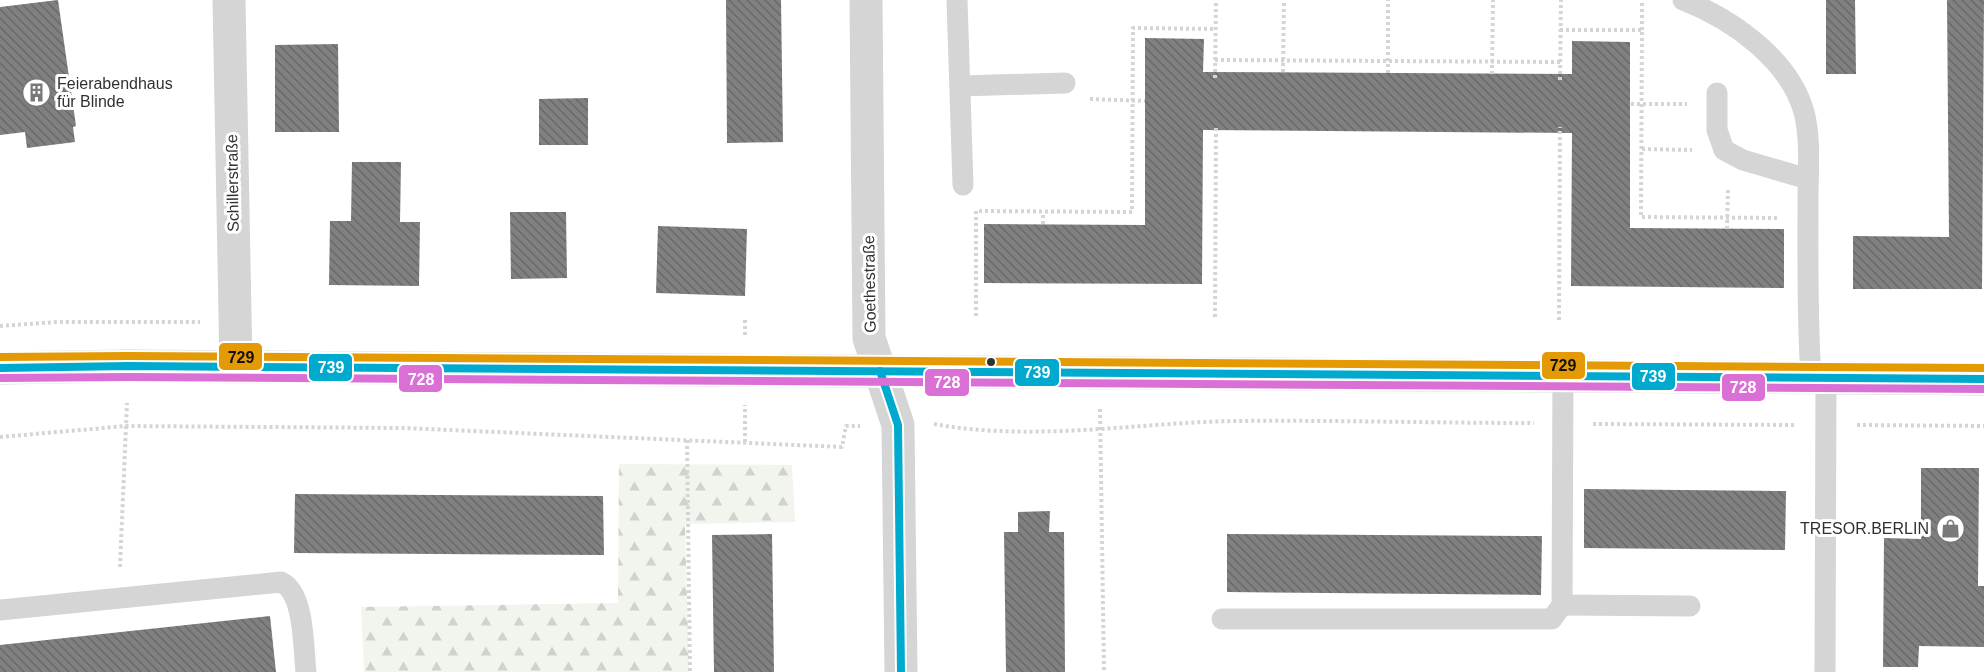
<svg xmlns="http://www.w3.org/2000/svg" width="1984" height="672" viewBox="0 0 1984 672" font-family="Helvetica,sans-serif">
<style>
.forest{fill:url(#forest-firs)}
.building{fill:url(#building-back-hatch)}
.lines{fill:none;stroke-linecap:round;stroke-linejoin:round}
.path{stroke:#d5d5d5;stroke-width:4;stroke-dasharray:3 3;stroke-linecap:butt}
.service{stroke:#d5d5d5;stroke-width:21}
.minor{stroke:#d5d5d5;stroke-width:33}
.secondary{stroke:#cfcfcf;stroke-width:33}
.bus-1-casing{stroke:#fff;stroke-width:12}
.bus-2-casing{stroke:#fff;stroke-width:12}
.bus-3-casing{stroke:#fff;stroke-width:12}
.bus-1{stroke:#00a9ce;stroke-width:8}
.bus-2{stroke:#da70d6;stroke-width:8}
.bus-3{stroke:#e39a05;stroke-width:8}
.bus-dot{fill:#313131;stroke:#fff;stroke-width:2}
.labels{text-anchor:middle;stroke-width:6;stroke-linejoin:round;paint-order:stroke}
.poi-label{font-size:16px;fill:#313131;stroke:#fff;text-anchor:start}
.street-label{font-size:16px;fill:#313131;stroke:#fff}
.line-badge{stroke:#fff;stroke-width:2}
.badge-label{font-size:16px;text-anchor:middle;font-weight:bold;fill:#fff}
.pale-badge-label{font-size:16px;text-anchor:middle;font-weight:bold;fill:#111}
</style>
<defs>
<pattern id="forest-firs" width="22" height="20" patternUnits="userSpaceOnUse" patternTransform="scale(1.5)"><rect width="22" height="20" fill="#f1f5ee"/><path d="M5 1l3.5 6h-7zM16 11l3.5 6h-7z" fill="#cfd2cd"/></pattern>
<pattern id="building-back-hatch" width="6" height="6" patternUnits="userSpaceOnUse" patternTransform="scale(1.5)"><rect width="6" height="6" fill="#808080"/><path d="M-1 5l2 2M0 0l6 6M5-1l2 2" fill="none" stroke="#696969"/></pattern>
</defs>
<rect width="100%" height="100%" fill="#fff"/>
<path class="forest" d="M619,464L792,465L795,522L685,524L689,672H364L361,607L618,603Z"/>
<g class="building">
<path d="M58,0L76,126L73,127L75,142L27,148L25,132L0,135V7Z"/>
<path d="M726,0H781L783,142L727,143Z"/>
<path d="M1826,0H1855L1856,74H1826Z"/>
<path d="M1947,0H1984L1982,289H1853V236L1949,237Z"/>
<path d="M1145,38L1204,39L1203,72L1572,74V41L1630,42V228L1784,229V288L1571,286L1572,133L1203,130L1202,284L984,283V224L1145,225Z"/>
<path d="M338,44L339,132H275V45Z"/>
<path d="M588,98V145H539V99Z"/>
<path d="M352,162H401L400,222H420L419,286L329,285L330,221H351Z"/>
<path d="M510,212H566L567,278L511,279Z"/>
<path d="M658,226L747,229L745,296L656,293Z"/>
<path d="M1921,468H1979L1978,586H1984V647L1919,646L1918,667H1883L1884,538L1921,539Z"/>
<path d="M1584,489L1786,491L1785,550L1584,548Z"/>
<path d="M295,494L603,496L604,555L294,553Z"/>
<path d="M1050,511L1049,532H1064L1065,672H1006L1004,532H1018V512Z"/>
<path d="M772,534L774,672H714L712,535Z"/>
<path d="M1227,534L1542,536L1541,595L1227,592Z"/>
<path d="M270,616L276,672H0V645Z"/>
</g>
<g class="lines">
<g class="path">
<path d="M1560,30H1642L1641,217L1777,218"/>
<path d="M1642,30V0"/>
<path d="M1215,60L1560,62"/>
<path d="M1283,72L1284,0"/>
<path d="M1388,73V0"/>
<path d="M1492,74L1493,0"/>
<path d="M1215,78L1216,0"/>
<path d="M1560,80L1561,0"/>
<path d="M1090,99L1145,101"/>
<path d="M1631,104H1687"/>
<path d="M1642,149L1692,150"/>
<path d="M1043,224V212"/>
<path d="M1727,229L1728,188"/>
<path d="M976,316V211L1132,212L1133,28L1215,29"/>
<path d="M1215,317L1216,125"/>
<path d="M1559,320L1560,127"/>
<path d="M0,326L57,322H200"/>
<path d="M745,335V318"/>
<path d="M1100,409L1104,672"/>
<path d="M934,424C1032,442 1134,423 1233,421C1333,420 1434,423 1534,423"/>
<path d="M1593,424L1795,425"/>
<path d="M1857,425L1984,426"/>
<path d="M0,437L126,426L403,428L842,447L846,426H860"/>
<path d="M687,440L690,672"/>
<path d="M745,442V405"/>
<path d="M120,567L127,403"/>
</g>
<g class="service">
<path d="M957,0L963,185"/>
<path d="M1683,0C1732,19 1789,59 1804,112C1811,139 1808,171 1808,199C1808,258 1807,318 1811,377"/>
<path d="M960,86L1065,83"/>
<path d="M1717,93V130L1724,150L1743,160L1808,179"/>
<path d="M1562,605L1690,606"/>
<path d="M0,610L281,582C305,593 303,647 306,672"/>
<path d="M1222,619H1552L1562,605L1563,376"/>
<path d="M1825,672L1826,377"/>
</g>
<g class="minor">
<path d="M229,0L236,366"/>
<path d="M866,0L869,338L898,425L901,672"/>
</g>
<path class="secondary" d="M0,368L128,366L1984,379"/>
<defs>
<g id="bus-1">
<path d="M0,368L128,366L1984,379"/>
<path d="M880,371L898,425L901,672"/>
</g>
<path id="bus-2" d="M0,378L128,377L1984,389"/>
<path id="bus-3" d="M0,357L128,356L1984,368"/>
</defs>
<use href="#bus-1" class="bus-1-casing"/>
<use href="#bus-2" class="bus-2-casing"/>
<use href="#bus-3" class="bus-3-casing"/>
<use href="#bus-1" class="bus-1"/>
<use href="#bus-2" class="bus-2"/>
<use href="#bus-3" class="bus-3"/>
</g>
<defs>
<symbol id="building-ring" viewBox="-11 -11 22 22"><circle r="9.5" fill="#fff" stroke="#797979" stroke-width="1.5"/><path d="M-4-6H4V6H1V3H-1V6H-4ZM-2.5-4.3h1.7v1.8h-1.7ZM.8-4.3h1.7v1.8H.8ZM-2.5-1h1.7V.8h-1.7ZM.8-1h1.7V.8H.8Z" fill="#797979"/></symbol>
<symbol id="shop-ring" viewBox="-11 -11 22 22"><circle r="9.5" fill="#fff" stroke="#797979" stroke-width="1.5"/><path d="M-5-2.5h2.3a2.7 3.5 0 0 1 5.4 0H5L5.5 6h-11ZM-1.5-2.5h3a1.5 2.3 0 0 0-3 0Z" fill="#797979"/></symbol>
</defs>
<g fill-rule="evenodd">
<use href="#building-ring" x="20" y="76" width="33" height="33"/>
<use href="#shop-ring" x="1934" y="512" width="33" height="33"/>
</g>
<circle class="bus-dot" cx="991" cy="362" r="5"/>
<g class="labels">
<g class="poi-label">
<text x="57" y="89">Feierabendhaus<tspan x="57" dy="18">für Blinde</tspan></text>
<text x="1929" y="534" text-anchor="end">TRESOR.BERLIN</text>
</g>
<g class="street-label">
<text transform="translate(232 183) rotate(-91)" y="6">Schillerstraße</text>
<text transform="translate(869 284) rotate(-91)" y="6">Goethestraße</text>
</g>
</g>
<g class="line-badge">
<rect x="218" y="342" width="45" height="29" rx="6" fill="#e39a05"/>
<rect x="1541" y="351" width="45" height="29" rx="6" fill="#e39a05"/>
<rect x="308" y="353" width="45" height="29" rx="6" fill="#00a9ce"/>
<rect x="1014" y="358" width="46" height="29" rx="6" fill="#00a9ce"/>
<rect x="1631" y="362" width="45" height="29" rx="6" fill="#00a9ce"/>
<rect x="398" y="364" width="45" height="29" rx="6" fill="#da70d6"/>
<rect x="924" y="368" width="46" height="29" rx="6" fill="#da70d6"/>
<rect x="1721" y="373" width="45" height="29" rx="6" fill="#da70d6"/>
</g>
<g class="badge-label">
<text x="331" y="373">739</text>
<text x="1037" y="378">739</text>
<text x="1653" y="382">739</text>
<text x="421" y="385">728</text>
<text x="947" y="388">728</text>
<text x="1743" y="393">728</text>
</g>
<g class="pale-badge-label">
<text x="241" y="363">729</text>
<text x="1563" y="371">729</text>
</g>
</svg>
